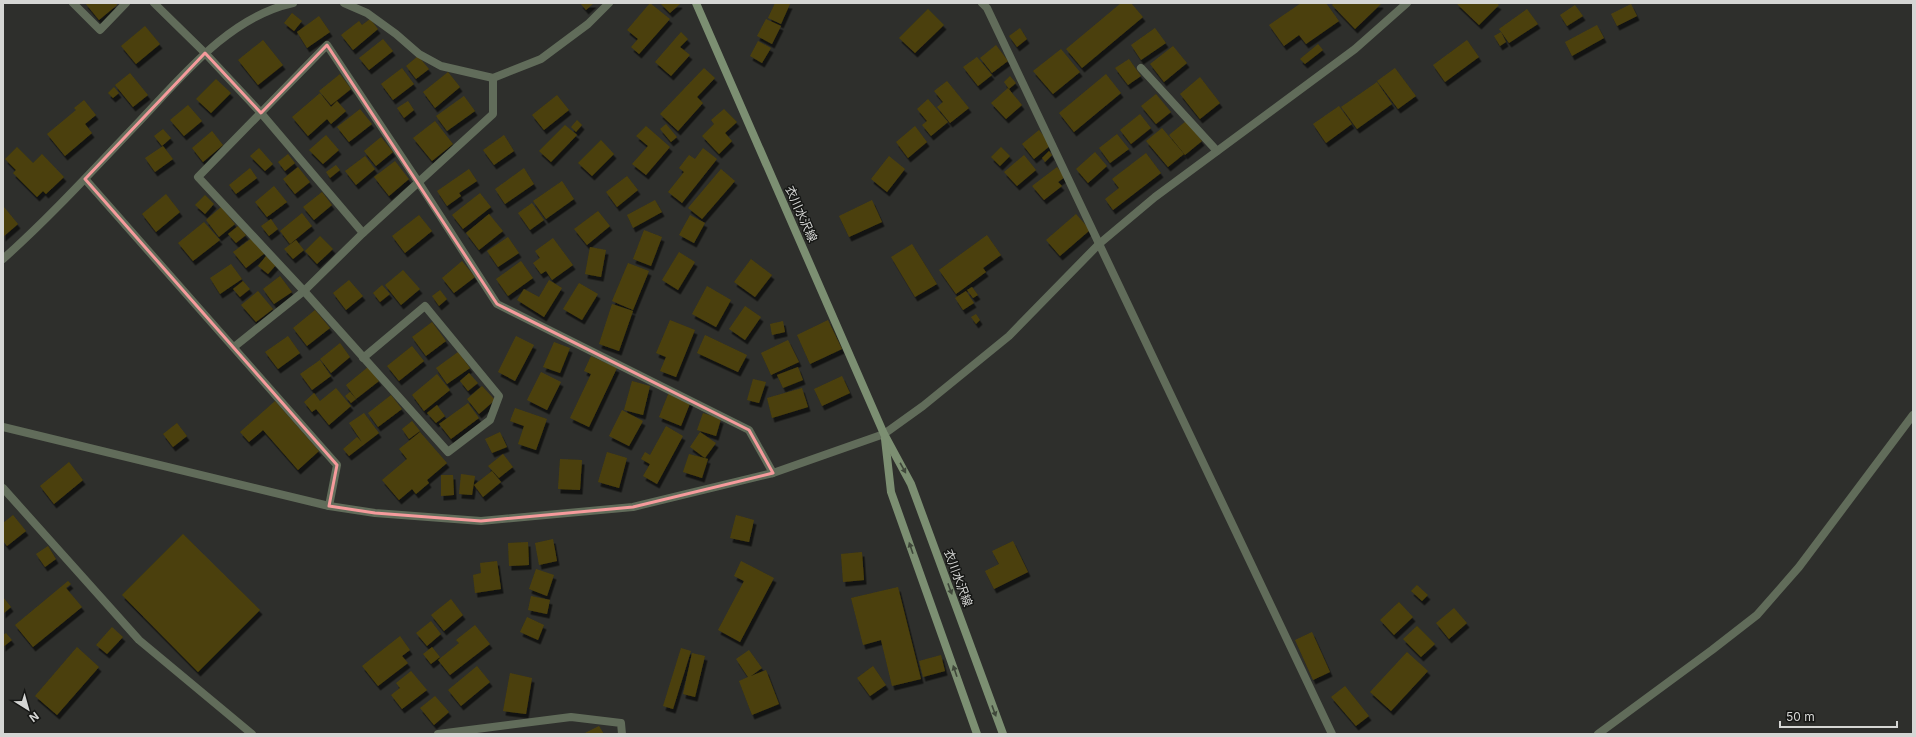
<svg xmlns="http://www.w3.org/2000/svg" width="1916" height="737" viewBox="0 0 1916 737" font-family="Inter,'Noto Sans JP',sans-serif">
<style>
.building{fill:#4c400b;filter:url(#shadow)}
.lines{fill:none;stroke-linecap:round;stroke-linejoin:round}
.minor{stroke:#616c5a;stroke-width:8}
.tertiary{stroke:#616c5a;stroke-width:8}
.secondary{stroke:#7c8f72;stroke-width:8}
.oneway{fill:#3f473a}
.marked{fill:none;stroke:#f59b9c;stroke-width:3;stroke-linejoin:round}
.labels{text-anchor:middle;stroke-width:3;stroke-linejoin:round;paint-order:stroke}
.street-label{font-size:12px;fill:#d5d6d4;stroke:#161715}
</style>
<defs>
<filter id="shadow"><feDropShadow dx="2.5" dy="4.5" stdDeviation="0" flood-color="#0009"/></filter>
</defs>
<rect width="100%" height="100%" fill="#2e2f2c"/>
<g class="building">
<path d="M85,3H116L117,5L99,20Z"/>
<path d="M580,3H594L586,10Z"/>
<path d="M650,3L670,19L639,54L631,47L638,39L627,30Z"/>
<path d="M660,3H679L680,4L670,13Z"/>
<path d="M775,3L790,4L781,24L768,18Z"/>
<path d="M1121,3H1131L1143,17L1082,68L1066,49Z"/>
<path d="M1301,3H1326L1339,21L1306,44L1299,35L1284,46L1269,25Z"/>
<path d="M1334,3H1380L1381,4L1355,29L1332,5Z"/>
<path d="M1456,3H1496L1499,5L1479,25Z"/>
<path d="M1631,4L1637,16L1617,26L1611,14Z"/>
<path d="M1575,5L1583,16L1567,26L1560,15Z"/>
<path d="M928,9L944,25L915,53L899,38Z"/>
<path d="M1527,9L1538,24L1509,43L1499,29Z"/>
<path d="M292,13L302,21L294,31L284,23Z"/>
<path d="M319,16L330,32L307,48L297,32Z"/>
<path d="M370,19L378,29L353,50L341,35L359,21L362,25Z"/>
<path d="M766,19L781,26L772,44L757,36Z"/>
<path d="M1597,25L1604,38L1572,56L1565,42Z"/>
<path d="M145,26L160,44L136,64L121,46Z"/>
<path d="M1020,28L1027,39L1017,47L1009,36Z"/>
<path d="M1155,28L1166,43L1141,60L1131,45Z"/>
<path d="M681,32L688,39L680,47L690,55L671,76L655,62Z"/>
<path d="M1501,32L1506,42L1500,46L1494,36Z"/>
<path d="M383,39L393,51L369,70L359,58Z"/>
<path d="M263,40L283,65L258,85L238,60Z"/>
<path d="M1467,40L1479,57L1445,82L1433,65Z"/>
<path d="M758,41L771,48L762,63L750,56Z"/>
<path d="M1318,44L1323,50L1305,64L1300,59Z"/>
<path d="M996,45L1008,61L992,73L980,58Z"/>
<path d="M1173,46L1187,63L1164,82L1150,64Z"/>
<path d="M1061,49L1080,72L1053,94L1033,71Z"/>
<path d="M418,56L429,69L416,79L406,66Z"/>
<path d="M977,57L992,75L978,86L963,67Z"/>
<path d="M1129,59L1141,76L1128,85L1115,68Z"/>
<path d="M402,68L414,84L393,100L381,84Z"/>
<path d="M704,68L715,78L697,97L703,103L678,131L660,114Z"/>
<path d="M1395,68L1416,96L1398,109L1377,81Z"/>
<path d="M448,72L460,87L435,108L423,92Z"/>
<path d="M130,73L148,95L133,107L115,85Z"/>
<path d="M340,74L351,89L331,105L319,91Z"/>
<path d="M1106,74L1121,93L1074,132L1059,113Z"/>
<path d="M1010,76L1016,83L1009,89L1004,82Z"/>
<path d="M1200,77L1220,103L1200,119L1180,94Z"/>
<path d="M216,79L231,93L211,113L196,99Z"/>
<path d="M947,81L969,108L950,123L937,107L943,102L934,91Z"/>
<path d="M1377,82L1392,104L1357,129L1341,107Z"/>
<path d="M114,87L119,93L113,98L108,93Z"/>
<path d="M1008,88L1022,105L1006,119L991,103Z"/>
<path d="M320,93L331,107L337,101L346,111L331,124L327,119L308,136L292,117Z"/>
<path d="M1156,94L1171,112L1156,124L1141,106Z"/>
<path d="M557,95L569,110L544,130L532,115Z"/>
<path d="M464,96L475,111L447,131L436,116Z"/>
<path d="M928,99L948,122L931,136L922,125L927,121L917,109Z"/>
<path d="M84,100L96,115L85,124L92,133L65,156L47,134L76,110L74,108Z"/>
<path d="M408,101L414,110L404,118L397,108Z"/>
<path d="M188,105L202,121L184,136L170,120Z"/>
<path d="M1339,106L1352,124L1326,143L1313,124Z"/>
<path d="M360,109L372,124L349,142L337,127Z"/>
<path d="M724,109L737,122L725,133L732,141L719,154L702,136L714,124L711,120Z"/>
<path d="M1140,114L1151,128L1131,144L1120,130Z"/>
<path d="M577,120L582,125L576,132L571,127Z"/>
<path d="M435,121L453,144L432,161L413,138Z"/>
<path d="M1186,121L1202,141L1185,155L1169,135Z"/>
<path d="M666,124L677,137L671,142L660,129Z"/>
<path d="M565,125L577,135L551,162L539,151Z"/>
<path d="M646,126L670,147L646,175L632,164L648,146L636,136Z"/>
<path d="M915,126L927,142L908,158L896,142Z"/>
<path d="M1162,128L1184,154L1168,167L1146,141Z"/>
<path d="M163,129L171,138L162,146L154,136Z"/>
<path d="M1039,130L1051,145L1034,159L1022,144Z"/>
<path d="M212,131L223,145L203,162L192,148Z"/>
<path d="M1117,134L1129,149L1110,163L1099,148Z"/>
<path d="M326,135L339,150L323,164L309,150Z"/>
<path d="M504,135L514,151L494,165L483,150Z"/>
<path d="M381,137L393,152L376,166L364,151Z"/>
<path d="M601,140L614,154L592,176L578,163Z"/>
<path d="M163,146L173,159L155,172L145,158Z"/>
<path d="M17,147L33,163L42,154L64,177L46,194L43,191L37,197L13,173L16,170L5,159Z"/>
<path d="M1001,147L1010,156L1000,166L991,157Z"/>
<path d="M259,148L273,164L265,171L250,156Z"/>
<path d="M703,148L717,159L682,203L668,192L684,172L679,168L689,155L695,159Z"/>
<path d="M1049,151L1052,155L1045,162L1042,158Z"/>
<path d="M1095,152L1107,166L1088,183L1076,169Z"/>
<path d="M1146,153L1161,173L1113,210L1105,199L1119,188L1112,179Z"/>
<path d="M288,154L295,163L285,171L278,162Z"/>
<path d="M1024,155L1036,170L1017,186L1004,172Z"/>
<path d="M365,156L375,169L356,185L345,171Z"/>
<path d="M889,156L905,169L887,192L871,179Z"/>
<path d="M395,161L409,179L389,196L374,177Z"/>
<path d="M336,165L340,170L330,178L326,172Z"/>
<path d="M298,167L310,182L295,194L283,179Z"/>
<path d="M1057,167L1065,177L1058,182L1062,186L1044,200L1032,186Z"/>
<path d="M250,168L257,178L236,194L229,185Z"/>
<path d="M524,168L534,184L505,204L495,189Z"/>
<path d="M469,169L477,181L459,193L461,196L447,206L437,191Z"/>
<path d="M721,169L735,181L702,219L688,208Z"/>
<path d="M627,176L638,190L617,207L606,192Z"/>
<path d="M562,181L574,199L546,219L533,201Z"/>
<path d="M274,186L287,202L267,217L255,202Z"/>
<path d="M322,192L332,205L314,220L303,207Z"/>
<path d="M480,193L491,207L463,229L452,215Z"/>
<path d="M166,194L180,212L156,232L142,214Z"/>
<path d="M205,195L214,204L205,214L195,205Z"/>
<path d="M655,200L662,212L633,228L627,215Z"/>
<path d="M872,200L882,222L849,237L839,216Z"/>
<path d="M532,203L544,220L530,230L518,213Z"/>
<path d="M4,207L18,224L3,237V208Z"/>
<path d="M221,207L235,224L219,237L206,220Z"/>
<path d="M598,211L610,226L587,245L574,229Z"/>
<path d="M302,213L312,226L290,244L280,231Z"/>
<path d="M489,214L503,231L479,250L466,233Z"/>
<path d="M1076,214L1090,230L1060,256L1046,240Z"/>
<path d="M419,215L432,231L405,253L392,236Z"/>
<path d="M690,215L705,223L694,243L679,235Z"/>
<path d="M271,219L278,229L269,236L261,226Z"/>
<path d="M204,222L220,240L193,261L178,243Z"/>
<path d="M238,226L246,235L236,243L228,234Z"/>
<path d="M644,230L662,237L651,266L633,259Z"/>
<path d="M987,235L1001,255L983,268L986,272L956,294L939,270Z"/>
<path d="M320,236L333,249L317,264L305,251Z"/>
<path d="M253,237L265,253L246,268L233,252Z"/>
<path d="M508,237L519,253L498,267L487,251Z"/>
<path d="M553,238L573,265L552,280L546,271L541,274L533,263L540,258L535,251Z"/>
<path d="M296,240L304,250L293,259L284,249Z"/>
<path d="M912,244L937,284L915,297L891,257Z"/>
<path d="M590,247L606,250L601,277L585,274Z"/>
<path d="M679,252L695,262L678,290L662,280Z"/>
<path d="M266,256L276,265L268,274L258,266Z"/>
<path d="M751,259L772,275L755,297L734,282Z"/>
<path d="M462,261L475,277L454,293L442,278Z"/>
<path d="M521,261L533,278L508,296L496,279Z"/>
<path d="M628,263L649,271L633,310L612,301Z"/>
<path d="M231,264L242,279L220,294L210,278Z"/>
<path d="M403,270L420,289L401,305L385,285Z"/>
<path d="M280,276L292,292L274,304L263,289Z"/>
<path d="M349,280L363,296L346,310L333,293Z"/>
<path d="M549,280L562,288L544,317L517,300L524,289L539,297Z"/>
<path d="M243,281L250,289L240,297L233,289Z"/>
<path d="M579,283L598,294L582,320L563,309Z"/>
<path d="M382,285L390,294L380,302L373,293Z"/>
<path d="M707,286L731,300L716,327L692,314Z"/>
<path d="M972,287L978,295L973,298L967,290Z"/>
<path d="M440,290L447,299L439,306L432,296Z"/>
<path d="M258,291L273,309L256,322L241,305Z"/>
<path d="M966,291L974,303L963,310L955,298Z"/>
<path d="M612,304L633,311L619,351L599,344Z"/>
<path d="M745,306L761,317L745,340L729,329Z"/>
<path d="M315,310L330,328L307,346L293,328Z"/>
<path d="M976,314L980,320L976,324L971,317Z"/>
<path d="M670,320L695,330L676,377L660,371L666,357L656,353Z"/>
<path d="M828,320L842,349L810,364L797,335Z"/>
<path d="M783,321L785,332L772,335L770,324Z"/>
<path d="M432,322L446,341L426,356L412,337Z"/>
<path d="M705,335L747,355L738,372L697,353Z"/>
<path d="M288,336L300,353L278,369L265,352Z"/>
<path d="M516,336L534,345L515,381L498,372Z"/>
<path d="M788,340L799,362L771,375L761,353Z"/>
<path d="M554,342L570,348L560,373L543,367Z"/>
<path d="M340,343L350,357L331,373L320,359Z"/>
<path d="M412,346L424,361L399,381L387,366Z"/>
<path d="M458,352L470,368L447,384L436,368Z"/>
<path d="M591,356L617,368L589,427L570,418L591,374L584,371Z"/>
<path d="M320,360L331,376L312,390L300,374Z"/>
<path d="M368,367L379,381L356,399L346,385Z"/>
<path d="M798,367L803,380L783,388L777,375Z"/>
<path d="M541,372L561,382L547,410L527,400Z"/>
<path d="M469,373L478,383L468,391L460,381Z"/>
<path d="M437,374L450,390L424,411L412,395Z"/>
<path d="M842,376L850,393L822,406L814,389Z"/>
<path d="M753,379L766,382L759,403L747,400Z"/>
<path d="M632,381L650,386L643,415L624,410Z"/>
<path d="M482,386L495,400L479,414L467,399Z"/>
<path d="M336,388L351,406L329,425L316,409L312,412L304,402L314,393L320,401Z"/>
<path d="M802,388L808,407L772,418L767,398Z"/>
<path d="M350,392L356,399L351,403L345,396Z"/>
<path d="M669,392L691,401L681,426L659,417Z"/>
<path d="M391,395L402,409L378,427L368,413Z"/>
<path d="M275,401L319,451L298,470L263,430L249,442L240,432Z"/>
<path d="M468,403L479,418L451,439L439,424Z"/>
<path d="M437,405L445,416L436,423L427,413Z"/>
<path d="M515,408L547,419L536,450L518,444L524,426L510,421Z"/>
<path d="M622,410L643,421L629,446L609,436Z"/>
<path d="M364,413L379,433L349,456L343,449L357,437L362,442L349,423Z"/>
<path d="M703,413L721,419L716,436L697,430Z"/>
<path d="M412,421L420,431L409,439L402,429Z"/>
<path d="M177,423L187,436L173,447L163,434Z"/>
<path d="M666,426L683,436L657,484L643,476L650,464L641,459L645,452L650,455Z"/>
<path d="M420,432L447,463L427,480L429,483L416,494L412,489L399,500L382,480L407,459L399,449Z"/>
<path d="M500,432L507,447L492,453L485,439Z"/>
<path d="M700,432L716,443L705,458L690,447Z"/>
<path d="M607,452L627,458L619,488L598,482Z"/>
<path d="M503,454L513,467L499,478L488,466Z"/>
<path d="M689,454L708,459L702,478L683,472Z"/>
<path d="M560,459L582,460L580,490L558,489Z"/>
<path d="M69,462L83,480L54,504L40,486Z"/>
<path d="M492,471L501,482L483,497L474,485Z"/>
<path d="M461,474L475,476L472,495L459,494Z"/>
<path d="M441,475H453L454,495L441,496Z"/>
<path d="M13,515L26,531L7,546L3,541V523Z"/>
<path d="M736,515L754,520L749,542L730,538Z"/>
<path d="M183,534L260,610L198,672L122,595Z"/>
<path d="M553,539L557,561L539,565L535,543Z"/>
<path d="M1013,541L1028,572L994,589L985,571L999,564L992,551Z"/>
<path d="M528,542L529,565L509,566L508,543Z"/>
<path d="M48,546L56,559L45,567L36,554Z"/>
<path d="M862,552L864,580L843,582L841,554Z"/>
<path d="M497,561L501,589L475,593L473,575L481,573L480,563Z"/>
<path d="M741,561L774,578L740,642L718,630L744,581L734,576Z"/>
<path d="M536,569L554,575L547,596L529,589Z"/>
<path d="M68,581L71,584L66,588L82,607L33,647L15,625Z"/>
<path d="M1417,585L1428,595L1422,601L1411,591Z"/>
<path d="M898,587L921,679L892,686L881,640L863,645L851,598Z"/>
<path d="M531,596L550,600L547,614L528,610Z"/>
<path d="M3,597L11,607L3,614Z"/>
<path d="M451,599L463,615L444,631L431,615Z"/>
<path d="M1399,602L1413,617L1394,635L1380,620Z"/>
<path d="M1454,608L1467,623L1449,639L1436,623Z"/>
<path d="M527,617L544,625L538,640L520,632Z"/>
<path d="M431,621L441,634L427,646L416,633Z"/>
<path d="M475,625L490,644L450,675L438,660L459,643L456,640Z"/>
<path d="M1417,626L1435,644L1421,657L1403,639Z"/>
<path d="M112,627L123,637L107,654L96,645Z"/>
<path d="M1312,632L1330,672L1313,680L1295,640Z"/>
<path d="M6,633L12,640L3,647V635Z"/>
<path d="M400,636L410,650L402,656L408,663L378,686L362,666Z"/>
<path d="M77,647L99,667L57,715L35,696Z"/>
<path d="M432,647L440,657L431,664L423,654Z"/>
<path d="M681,648L691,651L673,709L663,706Z"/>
<path d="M749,650L762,668L751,676L766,670L779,704L752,715L739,681L748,677L736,659Z"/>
<path d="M1407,652L1428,671L1391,711L1370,692Z"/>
<path d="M692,653L705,656L695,697L683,694Z"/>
<path d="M941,655L945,671L923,677L919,661Z"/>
<path d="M477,666L490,682L461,706L448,690Z"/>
<path d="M873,666L886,685L870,696L857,678Z"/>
<path d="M411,671L427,690L402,709L391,695L400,688L396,683Z"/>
<path d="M510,673L532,678L526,714L503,711Z"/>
<path d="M1345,686L1369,716L1356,726L1331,697Z"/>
<path d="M435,696L449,712L434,725L420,708Z"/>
<path d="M599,726L604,734H583Z"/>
</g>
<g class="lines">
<g class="minor">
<path d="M73,3L100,30L126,3"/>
<path d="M344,3L367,13L396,34L419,54L441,66L493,78L541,59L588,24L609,3"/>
<path d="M982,3L987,8L1332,734"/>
<path d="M205,53L261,113L363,233"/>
<path d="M1141,68L1217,151"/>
<path d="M85,179L337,465L329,506"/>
<path d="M3,259C49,218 93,170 135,126C180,79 228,17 293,3"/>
<path d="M234,347L304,291L363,233L493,114V78"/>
<path d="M363,358L425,306L499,396L490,420L448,452L304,291L198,177L327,45L419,183L497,304L749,430L773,473"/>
<path d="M3,488L139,640L252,734"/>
<path d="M438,734L571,717L621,723L622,734"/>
<path d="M1598,734L1712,650L1757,615L1799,567L1913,415"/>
</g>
<g class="tertiary">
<path d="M154,3L205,53"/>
<path d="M3,427L329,506L375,513L481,521L633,507L773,473L884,434L923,406L1009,336L1099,244L1155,197L1355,49L1407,3"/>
</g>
<g class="secondary">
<path d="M696,3L884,434L911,484L1003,734"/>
<path d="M885,439L891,492L977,734"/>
</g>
</g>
<defs><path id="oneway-solid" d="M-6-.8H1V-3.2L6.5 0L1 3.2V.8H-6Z"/></defs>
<g class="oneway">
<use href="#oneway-solid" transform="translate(903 468) rotate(61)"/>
<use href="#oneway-solid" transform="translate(911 548) rotate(-109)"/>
<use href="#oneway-solid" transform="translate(950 589) rotate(70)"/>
<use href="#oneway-solid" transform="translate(955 671) rotate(-109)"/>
<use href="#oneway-solid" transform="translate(994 711) rotate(70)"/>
</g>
<path class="marked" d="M327,45L497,304L749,430L773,473L633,507L481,521L375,513L329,506L337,465L85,179L205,53L261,113Z"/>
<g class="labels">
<g class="street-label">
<text transform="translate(801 214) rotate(66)" y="4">衣川水沢線</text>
<text transform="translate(958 578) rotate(70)" y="4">衣川水沢線</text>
</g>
</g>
<rect width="1916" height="737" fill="none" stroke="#d5d6d4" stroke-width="8"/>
<g transform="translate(28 709) rotate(143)" stroke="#161715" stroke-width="3" paint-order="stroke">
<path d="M0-3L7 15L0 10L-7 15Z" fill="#d5d6d4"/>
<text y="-6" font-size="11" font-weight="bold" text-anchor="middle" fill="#d5d6d4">N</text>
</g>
<path d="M1780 721v6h117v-6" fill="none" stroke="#d5d6d4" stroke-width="2"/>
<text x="1786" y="721" font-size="12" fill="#d5d6d4" stroke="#161715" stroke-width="3" paint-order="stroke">50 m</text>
</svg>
